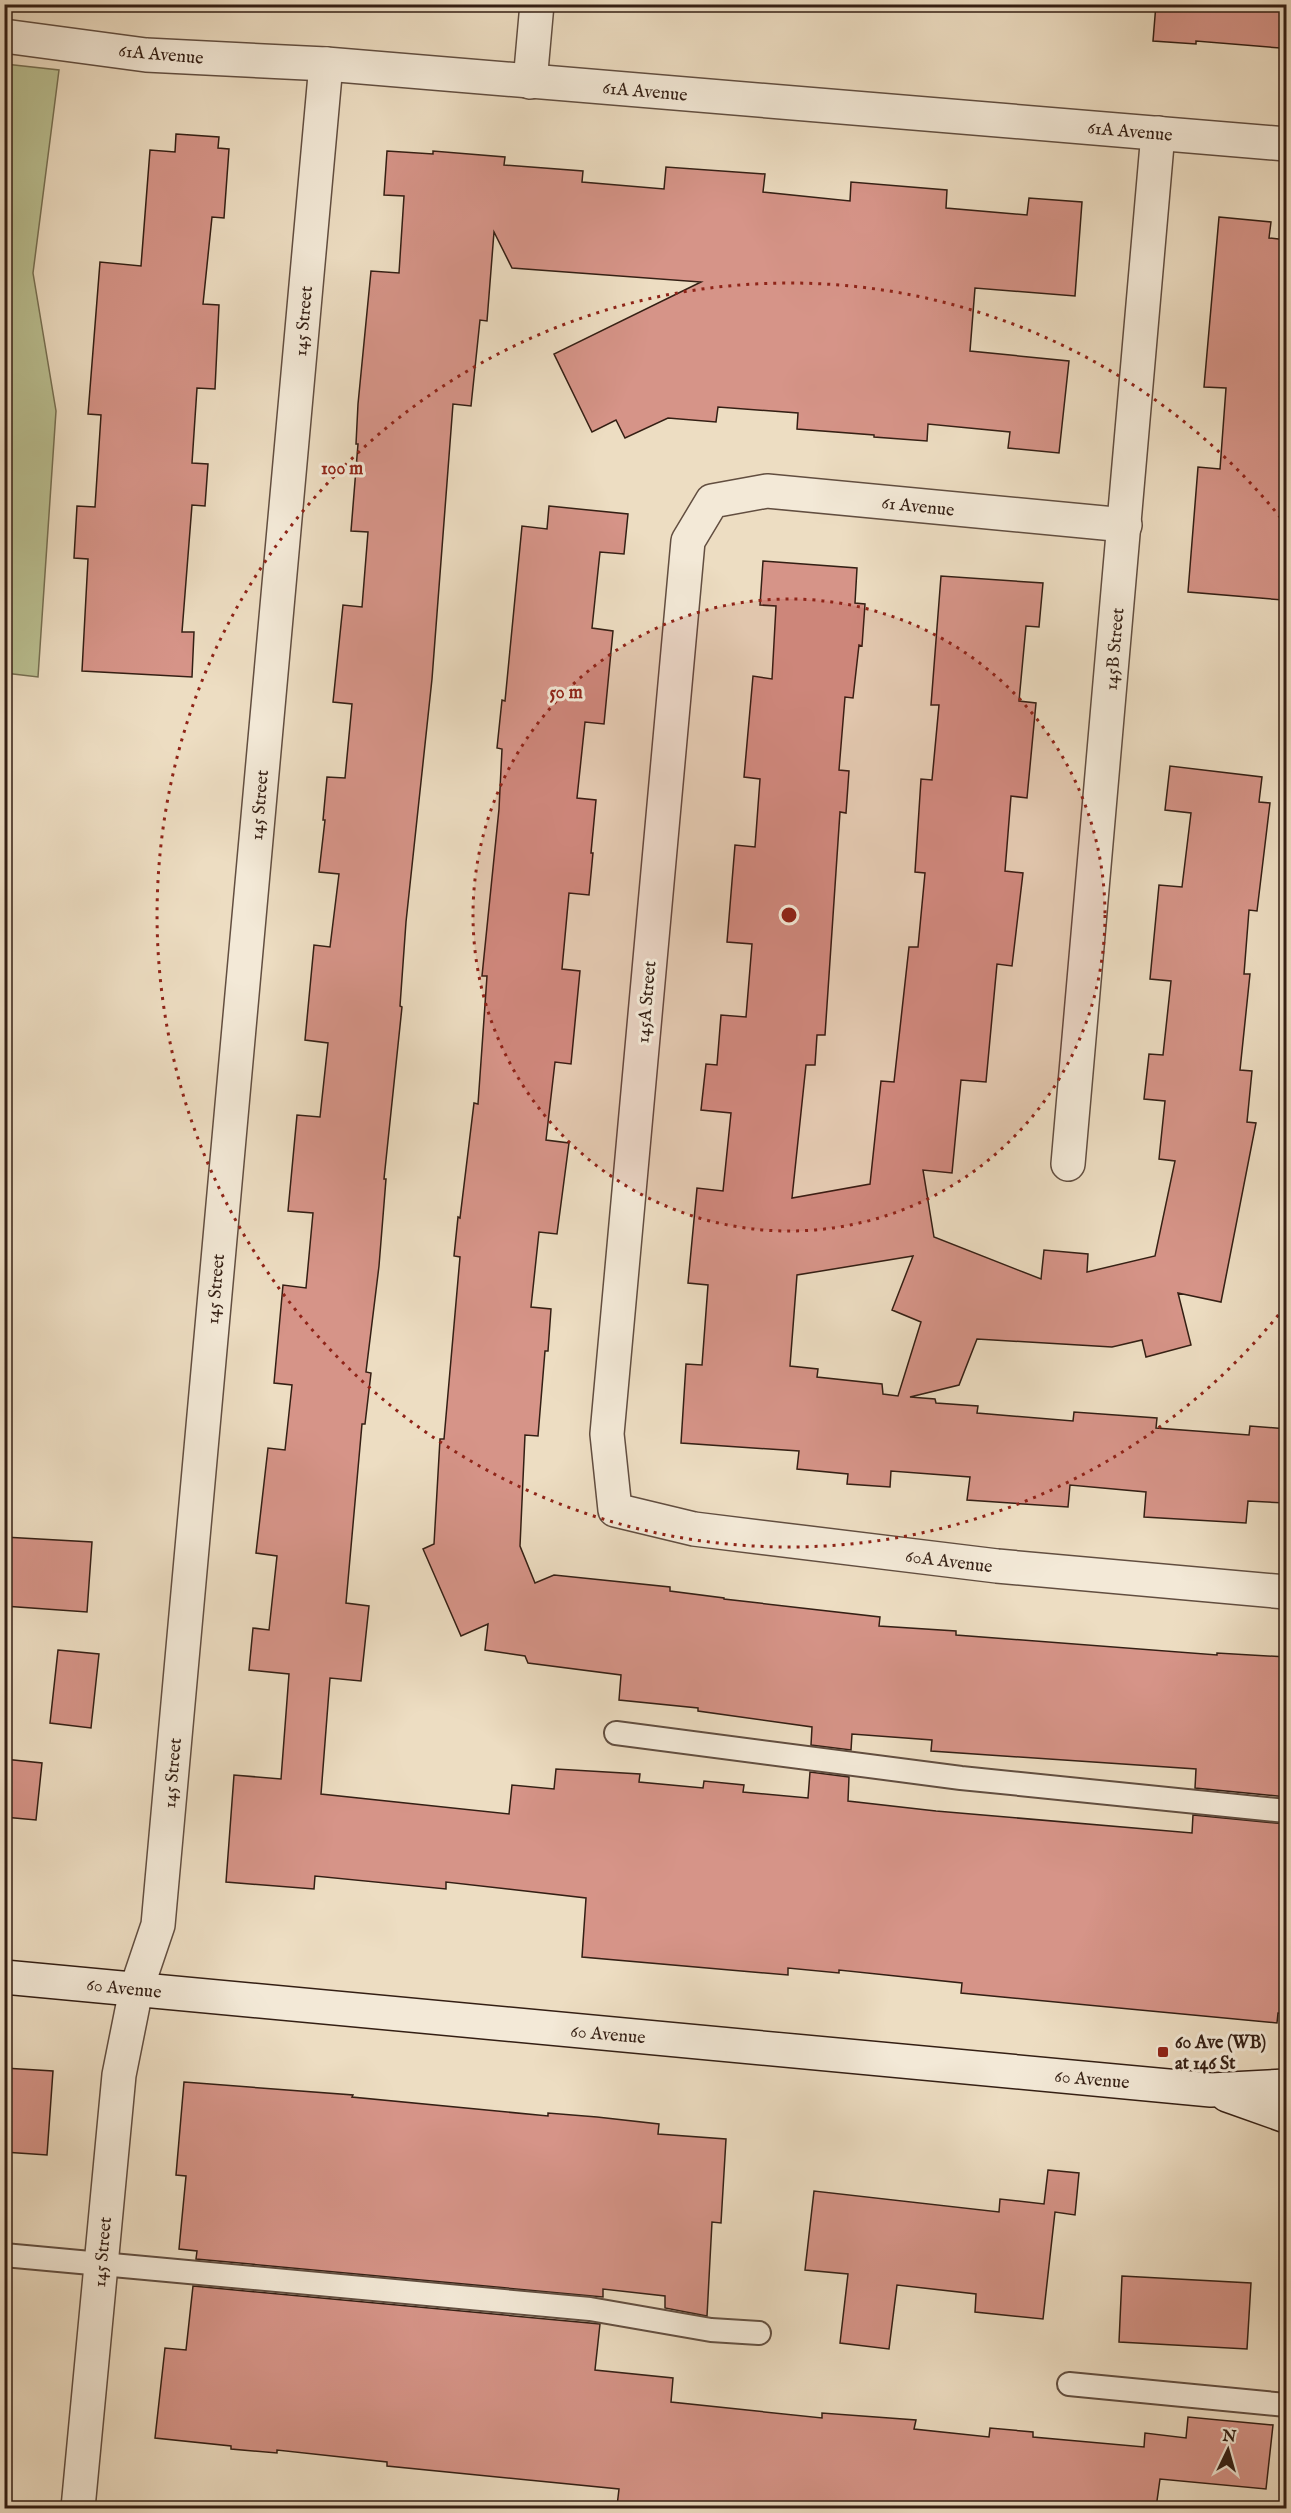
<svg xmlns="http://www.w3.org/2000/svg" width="1291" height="2513" viewBox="0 0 1291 2513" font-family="'IM FELL English',serif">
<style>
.green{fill:#bac092;stroke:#777053;stroke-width:1.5}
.building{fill:#d69488;stroke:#341f14;stroke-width:1.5;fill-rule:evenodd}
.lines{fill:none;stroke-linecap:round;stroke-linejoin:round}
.lane-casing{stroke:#624e40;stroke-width:26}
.street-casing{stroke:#624e40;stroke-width:36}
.secondary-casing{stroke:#341f14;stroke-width:36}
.lane{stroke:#f3e9d7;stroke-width:22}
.street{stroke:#f3e9d7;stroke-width:33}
.secondary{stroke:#f3e9d7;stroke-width:33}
.ring{fill:none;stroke:#8f2418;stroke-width:3;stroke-dasharray:3 6}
.poi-dot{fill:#8f2418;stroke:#f3e9d7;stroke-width:2}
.labels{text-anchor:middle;stroke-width:6;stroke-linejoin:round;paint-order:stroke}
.street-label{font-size:18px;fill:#341f14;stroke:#f3e9d7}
.poi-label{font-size:18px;font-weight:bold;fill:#341f14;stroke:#f3e9d7;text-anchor:start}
.centre{fill:#8f2418;stroke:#f3e9d7;stroke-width:3}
.ring-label{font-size:18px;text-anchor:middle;font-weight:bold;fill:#8f2418;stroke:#f3e9d7;stroke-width:6;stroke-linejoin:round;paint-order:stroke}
</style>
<rect width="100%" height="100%" fill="#edddc2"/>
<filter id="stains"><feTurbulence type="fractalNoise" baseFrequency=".00333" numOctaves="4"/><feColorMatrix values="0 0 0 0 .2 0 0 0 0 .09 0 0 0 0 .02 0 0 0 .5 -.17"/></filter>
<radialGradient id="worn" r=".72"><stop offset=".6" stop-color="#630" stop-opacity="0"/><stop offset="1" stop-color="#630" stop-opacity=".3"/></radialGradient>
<path class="green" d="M5,64L59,70L33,273L56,411L38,677L5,673Z"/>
<g class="building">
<path d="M1156,4H1284L1280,48L1196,41V44L1153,41Z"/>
<path d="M176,134L219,137L218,148L229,149L224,218L212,217L203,304L219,305L215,389L197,388L192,463L208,464L205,506L192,505L182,632H194L192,677L82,671L88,559L74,558L77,506L95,507L101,415L88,414L100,262L141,266L150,150L175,152Z"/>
<path d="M387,151L433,154V151L505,157L504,165L583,171L582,182L664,189L666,167L765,174L763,192L850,201L851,182L947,190L946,208L1027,215L1029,198L1082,202L1075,296L975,288L970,351L1069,361L1059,453L1008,448L1010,432L928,424L927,441L874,437V435L797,429L798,413L718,407L716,422L668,418L625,438L616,420L592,432L554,354L701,282L512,268L494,232L487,321L480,320L471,406L453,404L432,679L406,922L400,1006L402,1007L384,1179H386L379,1266L366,1372L371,1373L365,1424H362L346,1603L369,1606L361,1681L330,1678L321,1794L509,1814L512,1785L554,1789L556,1769L640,1774L639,1782L703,1788L704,1781L744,1785L743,1792L808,1798L810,1772L849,1777L848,1801L936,1811L1192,1833L1193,1815L1286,1824L1280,1881L1287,1882V2014L1278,2013L1277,2023L961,1993L962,1983L839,1970V1973L788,1968V1975L582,1957L586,1898L446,1882V1889L315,1876L314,1889L226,1882L234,1775L281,1779L289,1674L249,1670L253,1628L269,1630L277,1556L256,1553L268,1448L285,1450L292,1385L274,1383L283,1285L306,1288L313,1213L288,1211L297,1115L320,1117L328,1043L305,1040L314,945L330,947L339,874L319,872L325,820H323L327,777L345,778L352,704L333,702L343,605L362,607L368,532L351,531L358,444H356L358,404L371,271L399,273L404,196L384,195Z"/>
<path d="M1219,217L1271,222L1269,238L1287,240V554L1283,600L1188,592L1198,467L1220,469L1226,388L1204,387Z"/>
<path d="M549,506L628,514L624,554L600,552L592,628L613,631L604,724L585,722L577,798L596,800L591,853H593L589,895L569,893L562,969L580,971L571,1064L555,1062L546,1140L569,1143L557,1234L539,1232L531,1307L551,1309L548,1351H545L538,1436L525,1435L520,1546L535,1583L554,1575L670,1587V1591L724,1598V1599L880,1617L879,1626L956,1631V1635L1217,1655V1653L1287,1657V1797L1195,1788L1196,1769L931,1751L932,1740L852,1734L851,1750L811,1745L812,1727L698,1711V1708L619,1700L621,1675L528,1663L525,1656L485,1650L488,1624L461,1636L423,1549L434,1544L440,1439H444L460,1257L454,1256L458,1217L460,1218L474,1103L478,1104L487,976H482L499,809L502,749L497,748L502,700L505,701L522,526L547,529Z"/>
<path d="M763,561L857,568L855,603L865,604L862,646L859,645L853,698L845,697L839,770L849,771L846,813L840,812L825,1035H817L815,1065H806L792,1198L870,1184L881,1081L894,1082L909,947H918L925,873L915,872L921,779L932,780L939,705H931L941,576L1043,583L1039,627L1026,626L1019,701L1036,703L1027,798L1011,796L1005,871L1023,873L1012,966L997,964L986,1082L961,1080L952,1173L923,1170L934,1237L1041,1279L1044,1250L1088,1254L1087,1272L1155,1256L1175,1161L1159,1159L1165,1101L1144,1099L1149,1054L1163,1055L1171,981L1150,979L1159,885L1182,887L1191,813L1165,810L1170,766L1262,777L1259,802L1270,803L1257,911L1249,910L1244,974H1250L1240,1070L1252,1071L1247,1122L1256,1123L1221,1302L1178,1293L1191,1345L1146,1357L1142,1340L1112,1347L977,1339L959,1385L910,1397L935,1399L936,1403L978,1406L977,1413L1073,1421L1074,1412L1157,1418L1156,1428L1249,1435L1250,1426L1287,1429L1285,1503L1248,1501L1246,1523L1144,1517L1146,1492L1070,1485L1068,1507L967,1500L970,1477L891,1471L890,1487L847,1484L848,1474L797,1469L799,1451L681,1443L686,1364L702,1365L708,1285L688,1283L697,1188L723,1191L731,1113L701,1110L706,1064L717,1065L721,1015L746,1017L752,944L727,942L735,845L755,847L760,779L744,777L753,676L772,679L776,606L760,605ZM913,1256L892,1310L921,1322L898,1396L883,1394L882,1384L817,1377L818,1369L790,1366L797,1275Z"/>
<path d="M4,1537L92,1542L87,1612L4,1606Z"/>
<path d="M58,1650L99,1654L91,1728L50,1723Z"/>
<path d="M4,1759L42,1763L36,1820L4,1817Z"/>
<path d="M4,2068L53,2071L47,2155L4,2152Z"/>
<path d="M184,2082L353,2095L352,2097L548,2116V2113L597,2117L659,2124L658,2134L726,2139L721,2223L712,2222L707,2316L665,2308V2296L603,2289V2297L196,2259L197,2251L179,2249L186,2176L176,2175Z"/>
<path d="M1048,2170L1079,2173L1075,2215L1055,2212L1043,2319L975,2312L976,2294L897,2285L889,2349L840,2343L848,2274L805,2270L814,2191L999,2212L1000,2199L1044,2204Z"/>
<path d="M1122,2276L1251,2283L1247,2349L1119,2342Z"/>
<path d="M193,2286L600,2324L595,2370L673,2378L671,2402L822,2418V2413L916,2420L914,2429L989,2437L990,2428L1033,2432V2437L1144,2447L1145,2433L1186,2438L1188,2417L1273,2425L1266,2489L1160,2479L1156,2508H637L617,2506L619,2489L387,2466V2462L277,2450V2453L231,2449V2446L155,2438L165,2348L186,2350Z"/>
</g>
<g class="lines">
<defs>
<g id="lane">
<path d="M616,1733L961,1778L1286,1811"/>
<path d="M4,2255L590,2309L711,2330L759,2333"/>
<path d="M1069,2384L1286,2405"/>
</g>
<g id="street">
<path d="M4,36L146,55L326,64L1286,144"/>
<path d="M530,82L537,4"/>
<path d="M1125,525L767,491L712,501L688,541L607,1434L615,1510L694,1529L997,1566L1286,1592"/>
<path d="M1068,1164L1158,133"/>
<path d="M78,2508L119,2075L136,1990L158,1925L326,64"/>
</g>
<g id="secondary">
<path d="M4,1977L1211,2090L1286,2086"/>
<path d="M1227,2095L1286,2116"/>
</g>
</defs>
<use href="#lane" class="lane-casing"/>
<use href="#street" class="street-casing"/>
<use href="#secondary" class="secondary-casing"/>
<use href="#lane" class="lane"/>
<use href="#street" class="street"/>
<use href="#secondary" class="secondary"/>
</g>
<circle cx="789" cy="915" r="316" fill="#8f2418" fill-opacity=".12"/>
<g class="ring">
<circle cx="789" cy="915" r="316"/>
<path d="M1284 1308A632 632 0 1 1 1284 522"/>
</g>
<rect class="poi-dot" x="1157" y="2046" width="12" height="12" rx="3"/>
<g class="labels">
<g class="street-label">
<text transform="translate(161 54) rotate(5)" y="6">61A Avenue</text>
<text transform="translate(645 91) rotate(5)" y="6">61A Avenue</text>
<text transform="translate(1130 131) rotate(5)" y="6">61A Avenue</text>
<text transform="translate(303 321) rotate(-85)" y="6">145 Street</text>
<text transform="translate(918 506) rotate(6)" y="6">61 Avenue</text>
<text transform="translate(1114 649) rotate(-85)" y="6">145B Street</text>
<text transform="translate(259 805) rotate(-85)" y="6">145 Street</text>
<text transform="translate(646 1002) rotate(-85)" y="6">145A Street</text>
<text transform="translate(215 1289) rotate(-85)" y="6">145 Street</text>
<text transform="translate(949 1561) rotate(7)" y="6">60A Avenue</text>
<text transform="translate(172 1773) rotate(-85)" y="6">145 Street</text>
<text transform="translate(124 1988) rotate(6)" y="6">60 Avenue</text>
<text transform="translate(608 2034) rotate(5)" y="6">60 Avenue</text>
<text transform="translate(1092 2079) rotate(5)" y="6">60 Avenue</text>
<text transform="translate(102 2252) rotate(-85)" y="6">145 Street</text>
</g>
<g class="poi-label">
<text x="1175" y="2048">60 Ave (WB)<tspan x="1175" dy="21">at 146 St</tspan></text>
</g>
</g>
<circle cx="789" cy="915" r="9" class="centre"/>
<g class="ring-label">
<text x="342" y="474">100 m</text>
<text x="566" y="698">50 m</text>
</g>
<rect width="1291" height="2513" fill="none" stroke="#edddc2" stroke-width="24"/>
<rect x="6" y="6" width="1279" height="2501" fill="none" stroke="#341f14" stroke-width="3"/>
<rect x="12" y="12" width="1267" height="2489" fill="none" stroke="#341f14" stroke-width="1.5"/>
<g transform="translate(1228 2450) rotate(5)" stroke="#f3e9d7" stroke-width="4.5" paint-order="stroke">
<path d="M0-4.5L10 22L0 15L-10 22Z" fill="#341f14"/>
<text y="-9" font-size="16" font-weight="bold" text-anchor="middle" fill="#341f14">N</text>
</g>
<rect width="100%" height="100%" filter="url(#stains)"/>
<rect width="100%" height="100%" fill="url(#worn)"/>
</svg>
